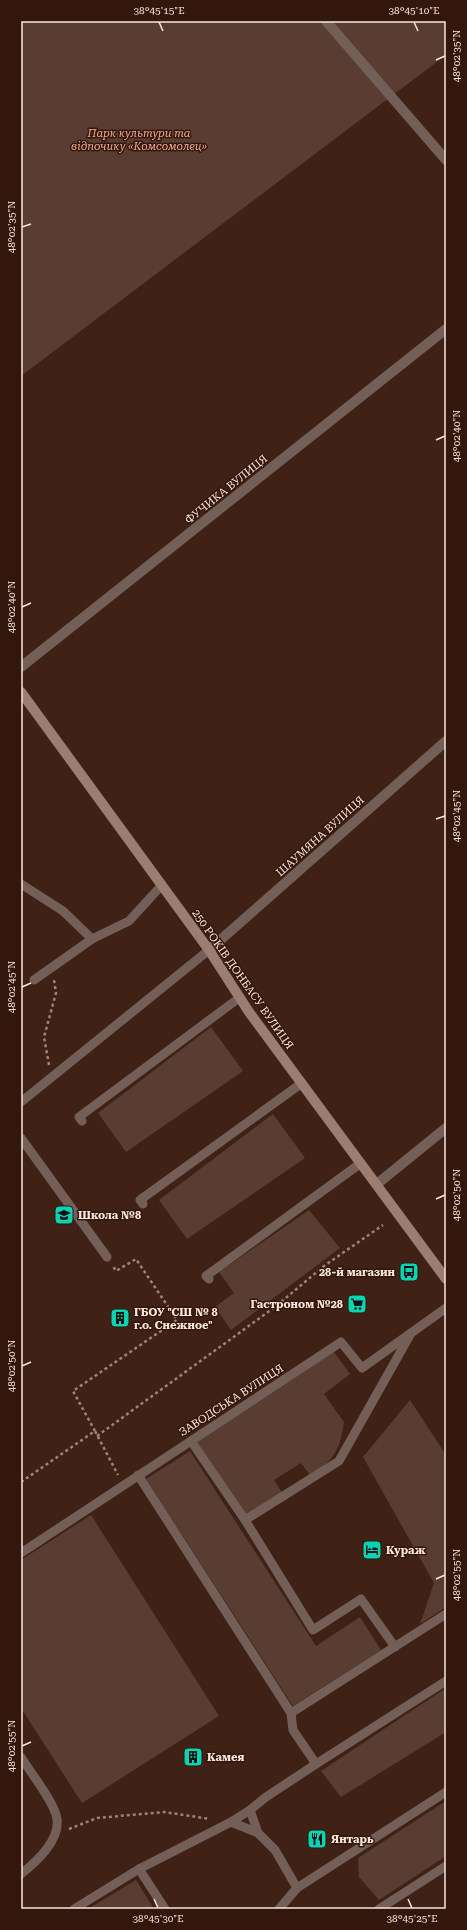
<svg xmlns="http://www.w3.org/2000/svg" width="467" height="1930" viewBox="0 0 467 1930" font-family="'Roboto Serif',serif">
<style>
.green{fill:#593d33}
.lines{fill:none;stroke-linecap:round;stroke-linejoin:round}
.path{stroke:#9d847a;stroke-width:2.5;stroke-dasharray:3 3;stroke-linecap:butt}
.lane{stroke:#735f58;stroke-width:9}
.street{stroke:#735f58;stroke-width:10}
.secondary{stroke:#9c7d71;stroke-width:10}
.ticks{fill:none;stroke:#fae6de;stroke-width:1.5}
.labels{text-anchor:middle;stroke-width:3;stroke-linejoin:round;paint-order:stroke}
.park-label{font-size:11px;font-style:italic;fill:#f3ad91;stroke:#34170c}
.street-label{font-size:11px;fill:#fae6de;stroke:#34170c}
.poi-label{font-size:11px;font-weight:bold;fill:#fae6de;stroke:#34170c;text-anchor:start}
.neatline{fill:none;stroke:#fae6de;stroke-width:1.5}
.ticks-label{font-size:10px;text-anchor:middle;fill:#fae6de}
</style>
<rect width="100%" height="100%" fill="#3f2115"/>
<g class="green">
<path d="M21,21H446V55L21,376Z"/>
<path d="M211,1027L243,1071L126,1152L98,1113Z"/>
<path d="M273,1114L305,1158L187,1239L159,1200Z"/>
<path d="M309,1210L340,1248L231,1330L215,1307L234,1293L219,1272Z"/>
<path d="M331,1348L350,1374L324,1394L344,1422C339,1454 334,1456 312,1478L301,1463L274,1480L284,1496L245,1520L191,1441Z"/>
<path d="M410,1400L446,1455V1607L420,1624L434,1583L363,1457Z"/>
<path d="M190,1451L316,1646L360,1617L381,1650L293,1706L146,1479Z"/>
<path d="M91,1515L219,1716L82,1803L21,1708V1560Z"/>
<path d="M446,1688V1732L341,1797L321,1771Z"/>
<path d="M446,1801V1856L379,1900L359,1877L358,1858Z"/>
<path d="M136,1880L154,1909H88Z"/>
</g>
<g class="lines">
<g class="path">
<path d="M49,1065L44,1037L56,993L54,980"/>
<path d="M95,1431L73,1391L177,1320L136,1259L116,1271L113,1266"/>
<path d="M97,1436L275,1307L324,1266L383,1225"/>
<path d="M21,1482L95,1431L118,1475"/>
<path d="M69,1829L97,1818L164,1812L210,1819"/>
</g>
<g class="lane">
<path d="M21,884L63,911L92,939L129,921L161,886"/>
<path d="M34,980L92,939"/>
<path d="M21,1102L209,950"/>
<path d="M82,1121L79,1117L239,998"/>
<path d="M21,1138L107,1257"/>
<path d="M143,1204L140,1200L302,1083"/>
<path d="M209,1279L206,1276L361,1163"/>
<path d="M191,1441L245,1520"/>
<path d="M138,1475L291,1713L293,1730L316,1764L266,1797L250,1810L258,1833L275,1850L297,1888L279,1909"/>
<path d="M21,1553L341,1342L362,1368L446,1308"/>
<path d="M395,1647L361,1599L313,1630L245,1520L339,1461L410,1335"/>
<path d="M291,1713L446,1614"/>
<path d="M21,1757C30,1772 55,1803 57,1819C60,1841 36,1862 21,1874"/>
<path d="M316,1764L446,1681"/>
<path d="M231,1822L258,1833"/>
<path d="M139,1869L165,1909"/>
<path d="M297,1888L446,1792"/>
<path d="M74,1909L139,1869L231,1822L250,1810"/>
<path d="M379,1909L446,1866"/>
</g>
<g class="street">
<path d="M326,21L446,160"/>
<path d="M21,667L446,329"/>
<path d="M209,950L446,741"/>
<path d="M377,1184L446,1128"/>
</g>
<path class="secondary" d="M21,692L209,950L249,1012L446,1279"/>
</g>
<path class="ticks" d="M159,22L163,31M414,22L418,31M436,60L445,56M22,227L31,224M436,440L445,436M22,607L31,603M436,819L445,816M22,987L31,983M436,1199L445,1195M22,1366L31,1362M436,1579L445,1575M22,1746L31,1742M154,1899L158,1908M408,1899L412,1908"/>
<defs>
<symbol id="school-square" viewBox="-11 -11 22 22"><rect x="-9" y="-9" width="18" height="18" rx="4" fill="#09d5b5" stroke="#34170c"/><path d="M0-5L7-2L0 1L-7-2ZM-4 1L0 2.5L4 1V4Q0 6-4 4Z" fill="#111"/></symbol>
<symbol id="bus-square" viewBox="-11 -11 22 22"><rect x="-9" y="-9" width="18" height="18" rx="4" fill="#09d5b5" stroke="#34170c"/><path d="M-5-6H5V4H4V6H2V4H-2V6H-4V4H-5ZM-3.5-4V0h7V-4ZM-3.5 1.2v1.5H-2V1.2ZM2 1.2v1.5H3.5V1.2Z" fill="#111"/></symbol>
<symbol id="supermarket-square" viewBox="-11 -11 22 22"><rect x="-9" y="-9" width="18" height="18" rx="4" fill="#09d5b5" stroke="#34170c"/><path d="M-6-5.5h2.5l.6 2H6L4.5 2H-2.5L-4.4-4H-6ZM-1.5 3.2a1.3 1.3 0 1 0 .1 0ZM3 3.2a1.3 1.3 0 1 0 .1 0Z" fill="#111"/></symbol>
<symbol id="building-square" viewBox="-11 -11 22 22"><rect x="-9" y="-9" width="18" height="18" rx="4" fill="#09d5b5" stroke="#34170c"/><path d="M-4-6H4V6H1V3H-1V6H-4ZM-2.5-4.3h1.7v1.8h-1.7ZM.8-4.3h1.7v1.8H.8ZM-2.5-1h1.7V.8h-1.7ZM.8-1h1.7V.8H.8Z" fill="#111"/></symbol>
<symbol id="hotel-square" viewBox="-11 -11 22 22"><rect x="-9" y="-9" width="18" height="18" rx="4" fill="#09d5b5" stroke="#34170c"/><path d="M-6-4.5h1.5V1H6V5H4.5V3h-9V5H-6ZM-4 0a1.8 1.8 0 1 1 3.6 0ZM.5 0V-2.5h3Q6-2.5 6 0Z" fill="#111"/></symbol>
<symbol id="restaurant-square" viewBox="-11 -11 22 22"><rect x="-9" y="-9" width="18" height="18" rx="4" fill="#09d5b5" stroke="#34170c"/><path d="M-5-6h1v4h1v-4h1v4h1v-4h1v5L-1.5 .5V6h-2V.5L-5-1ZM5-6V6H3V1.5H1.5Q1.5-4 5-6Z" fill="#111"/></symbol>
</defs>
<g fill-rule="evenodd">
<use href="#school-square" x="53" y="1204" width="22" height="22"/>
<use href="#bus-square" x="398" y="1261" width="22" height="22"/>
<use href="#supermarket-square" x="346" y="1293" width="22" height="22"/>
<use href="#building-square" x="109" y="1307" width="22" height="22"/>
<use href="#hotel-square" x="361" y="1539" width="22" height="22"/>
<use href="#building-square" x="182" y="1746" width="22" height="22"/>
<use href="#restaurant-square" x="306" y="1828" width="22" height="22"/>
</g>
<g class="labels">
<g class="park-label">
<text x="139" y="137">Парк культури та<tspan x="139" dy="13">відпочику «Комсомолец»</tspan></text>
</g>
<g class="street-label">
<text transform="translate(226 489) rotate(-39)" y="4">ФУЧИКА ВУЛИЦЯ</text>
<text transform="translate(320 836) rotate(-42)" y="4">ШАУМЯНА ВУЛИЦЯ</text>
<text transform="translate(243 979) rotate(55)" y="4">250 РОКІВ ДОНБАСУ ВУЛИЦЯ</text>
<text transform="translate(231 1400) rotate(-33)" y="4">ЗАВОДСЬКА ВУЛИЦЯ</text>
</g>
<g class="poi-label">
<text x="78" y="1219">Школа №8</text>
<text x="395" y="1276" text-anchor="end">28-й магазин</text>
<text x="343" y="1308" text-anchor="end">Гастроном №28</text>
<text x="134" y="1316">ГБОУ "СШ № 8<tspan x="134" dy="13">г.о. Снежное"</tspan></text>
<text x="386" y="1554">Кураж</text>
<text x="207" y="1761">Камея</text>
<text x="331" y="1843">Янтарь</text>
</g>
</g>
<rect width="467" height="1930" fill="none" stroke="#34170c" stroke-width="44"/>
<rect x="22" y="22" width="423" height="1886" class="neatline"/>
<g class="ticks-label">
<text x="159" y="14">38°45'15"E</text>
<text x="414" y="14">38°45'10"E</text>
<text transform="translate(456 56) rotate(-90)" y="4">48°02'35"N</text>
<text transform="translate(11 227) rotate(-90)" y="4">48°02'35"N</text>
<text transform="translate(456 436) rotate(-90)" y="4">48°02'40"N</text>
<text transform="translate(11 607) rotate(-90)" y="4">48°02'40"N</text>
<text transform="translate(456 816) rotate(-90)" y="4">48°02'45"N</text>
<text transform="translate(11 987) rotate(-90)" y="4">48°02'45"N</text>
<text transform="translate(456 1195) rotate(-90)" y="4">48°02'50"N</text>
<text transform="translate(11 1366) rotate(-90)" y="4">48°02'50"N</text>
<text transform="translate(456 1575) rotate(-90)" y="4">48°02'55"N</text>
<text transform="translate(11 1746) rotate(-90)" y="4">48°02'55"N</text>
<text x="158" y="1922">38°45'30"E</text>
<text x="412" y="1922">38°45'25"E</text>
</g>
</svg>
